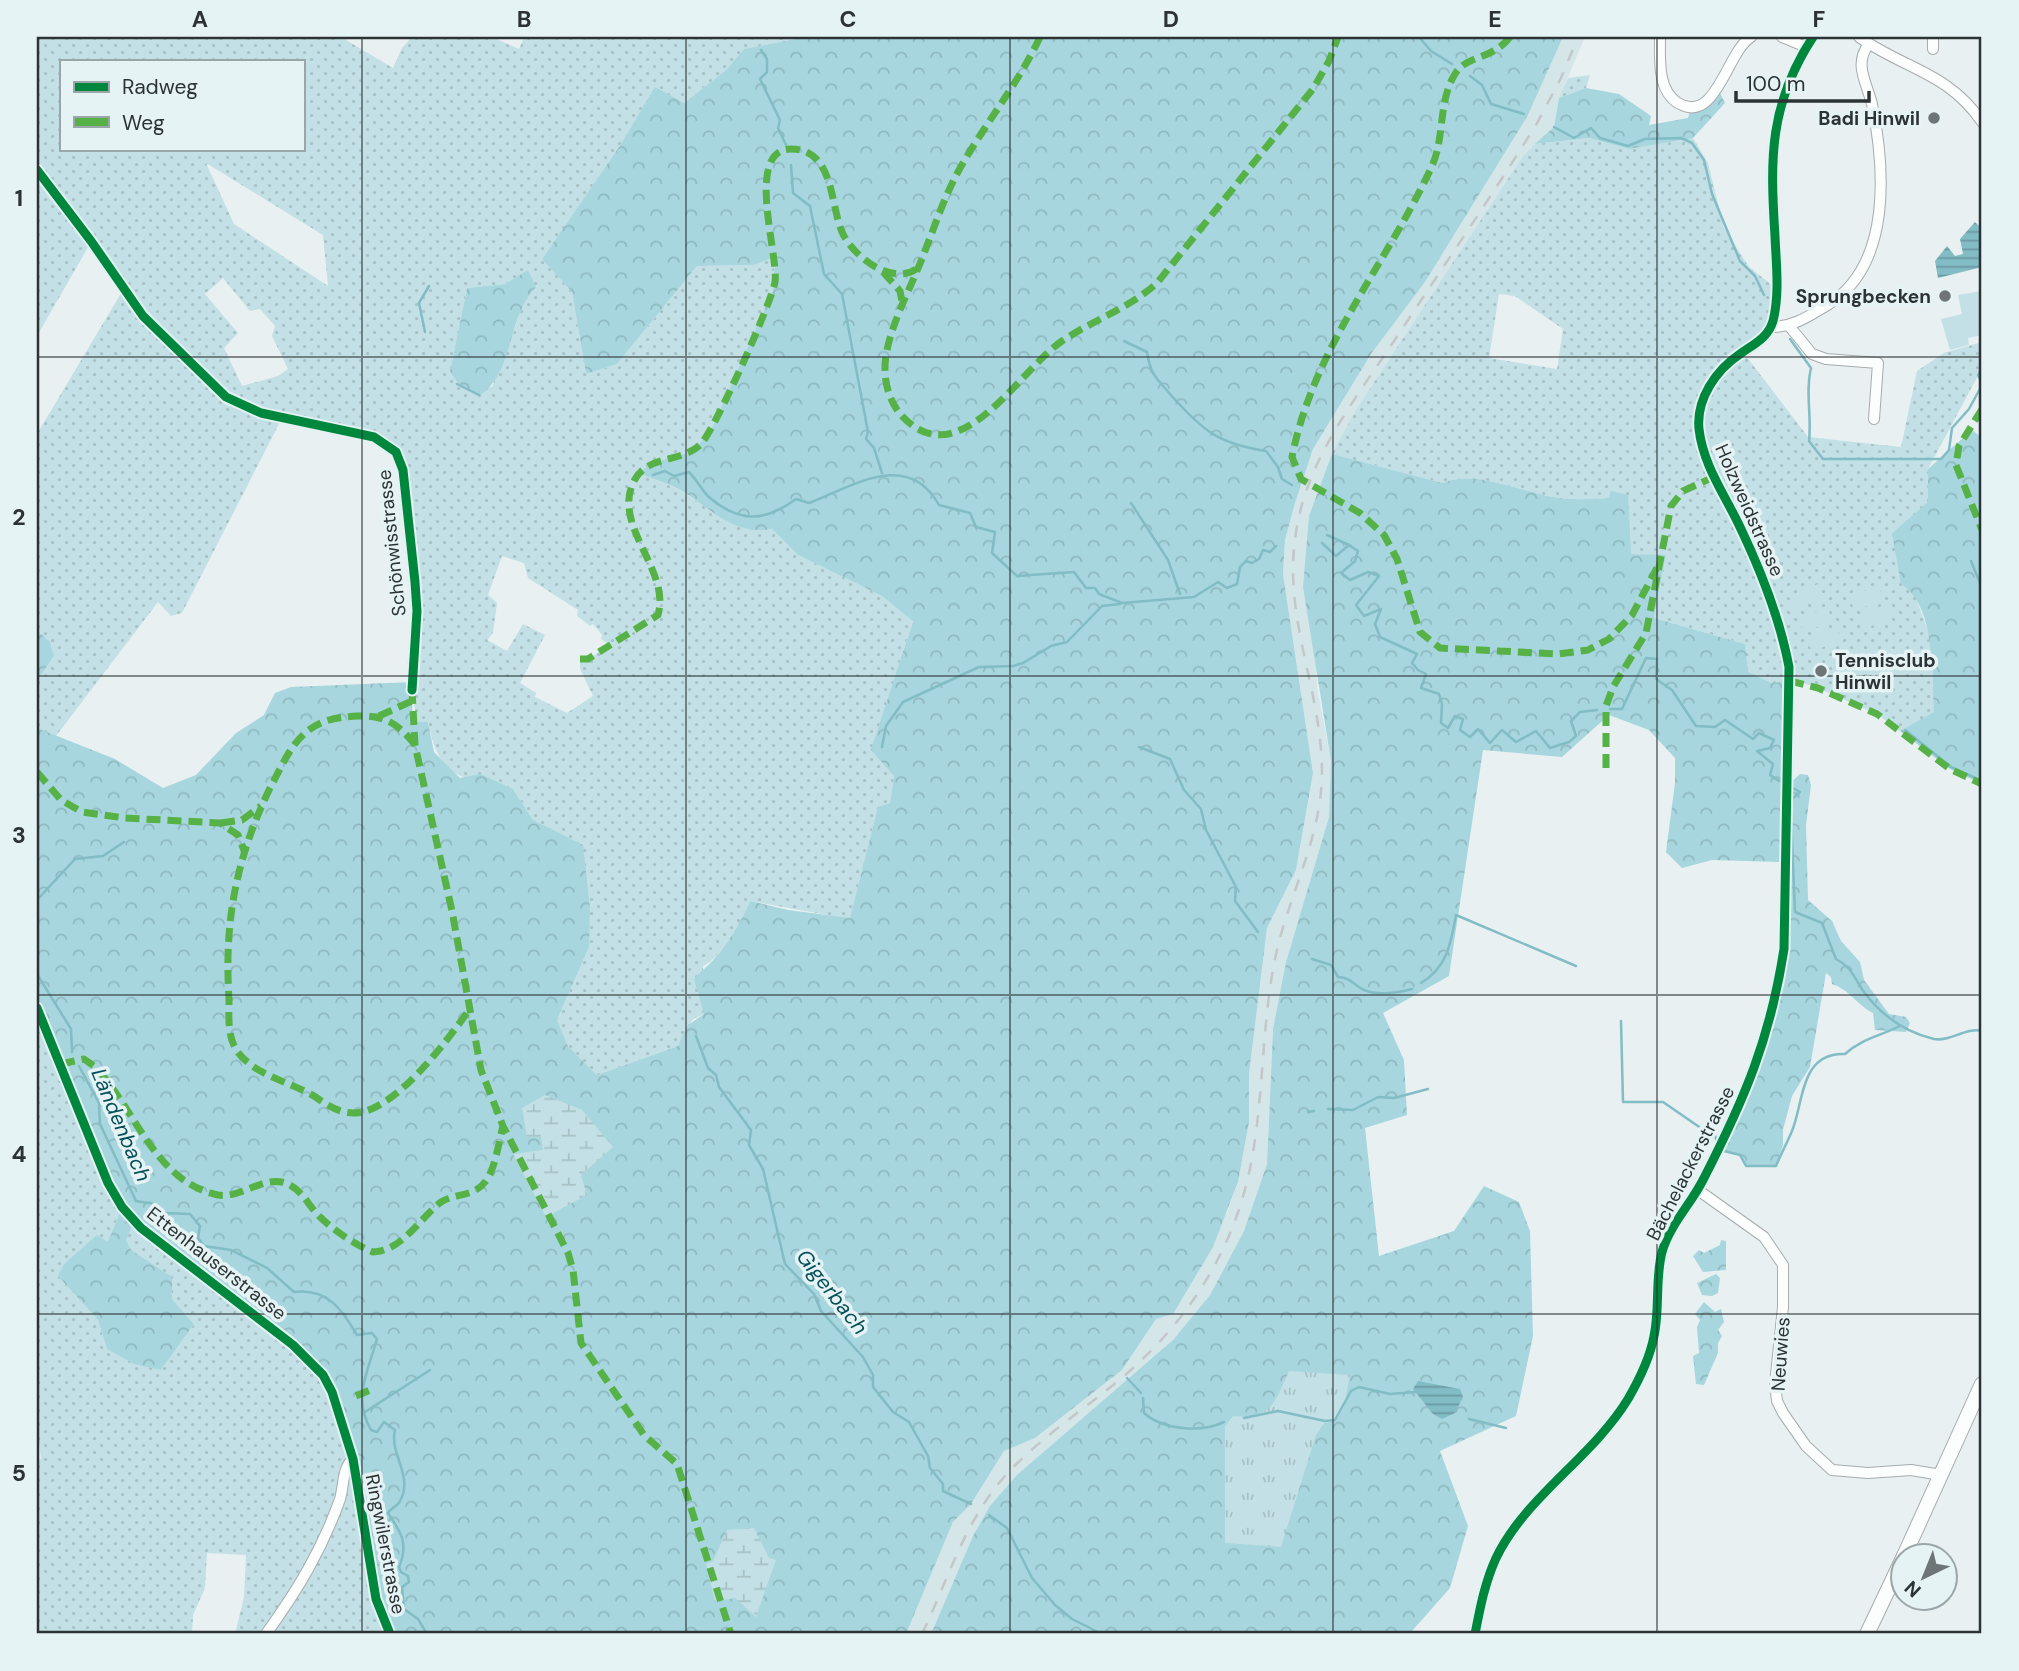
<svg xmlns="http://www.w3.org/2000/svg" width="2019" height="1671" viewBox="0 0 2019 1671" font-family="'DM Sans',sans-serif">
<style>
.built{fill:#d5e6e8}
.grass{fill:url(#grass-dots);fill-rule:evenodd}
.forest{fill:url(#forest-crowns)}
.wetland{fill:url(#wetland-marsh)}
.park{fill:url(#park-tufts)}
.garden{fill:#c2e0e5}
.water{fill:url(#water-rules)}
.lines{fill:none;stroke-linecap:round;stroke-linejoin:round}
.stream{stroke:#82bcc5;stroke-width:2.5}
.minor-casing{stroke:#a7acad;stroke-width:12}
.major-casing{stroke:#a7acad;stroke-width:16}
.minor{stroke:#fcfdfd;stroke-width:10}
.major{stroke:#fcfdfd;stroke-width:14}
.rail{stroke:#c4c6c7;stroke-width:2.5;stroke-dasharray:12 12;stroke-linecap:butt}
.quiet{stroke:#56b246;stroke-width:7;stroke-dasharray:14 7;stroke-linecap:butt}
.cycleway-casing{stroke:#e5f3f5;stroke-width:13}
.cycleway{stroke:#00873e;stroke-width:9}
.grid{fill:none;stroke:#2d3334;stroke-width:2;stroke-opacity:0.55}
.poi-dot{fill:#6e7576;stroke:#e5f3f5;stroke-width:2.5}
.labels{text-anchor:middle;stroke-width:7;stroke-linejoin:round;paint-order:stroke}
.poi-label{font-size:19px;font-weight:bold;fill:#2d3334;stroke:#e5f3f5;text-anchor:end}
.street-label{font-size:19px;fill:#2d3334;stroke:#e5f3f5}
.water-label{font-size:21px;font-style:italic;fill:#044f58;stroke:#e5f3f5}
.neatline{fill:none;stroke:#2d3334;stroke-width:2.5}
.grid-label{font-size:23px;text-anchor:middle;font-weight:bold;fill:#2d3334}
</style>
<defs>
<pattern id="grass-dots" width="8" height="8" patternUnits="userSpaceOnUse" patternTransform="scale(1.75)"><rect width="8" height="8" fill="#c2e0e5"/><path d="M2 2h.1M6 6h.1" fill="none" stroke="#a7c1c5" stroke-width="1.8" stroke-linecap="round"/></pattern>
<pattern id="forest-crowns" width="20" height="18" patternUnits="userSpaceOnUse" patternTransform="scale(1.75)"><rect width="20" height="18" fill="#a7d6de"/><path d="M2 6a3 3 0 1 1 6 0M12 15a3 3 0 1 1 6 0" fill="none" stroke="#90b8bf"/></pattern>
<pattern id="wetland-marsh" width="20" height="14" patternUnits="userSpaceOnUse" patternTransform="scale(1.75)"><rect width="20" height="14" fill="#c2e0e5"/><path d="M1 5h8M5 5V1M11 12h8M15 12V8" fill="none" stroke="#a7c1c5"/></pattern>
<pattern id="park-tufts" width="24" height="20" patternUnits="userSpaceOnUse" patternTransform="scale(1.75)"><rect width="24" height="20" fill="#c2e0e5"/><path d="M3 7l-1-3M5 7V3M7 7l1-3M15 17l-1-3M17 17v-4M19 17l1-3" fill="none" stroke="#a7c1c5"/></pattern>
<pattern id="water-rules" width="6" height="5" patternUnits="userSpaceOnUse" patternTransform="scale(1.75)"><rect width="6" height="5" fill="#82bcc5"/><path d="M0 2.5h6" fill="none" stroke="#6b99a1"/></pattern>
</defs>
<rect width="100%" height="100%" fill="#e8f0f2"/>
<path class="built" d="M1563,37H1585L1559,98L1554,127L1523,156L1357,408L1332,455L1309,516L1317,687L1331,761L1329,817L1286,962L1273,1029L1267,1164L1244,1231L1210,1295L1173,1340L1109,1398L973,1536L931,1634H906L953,1522L971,1504L1004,1451L1035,1438L1122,1370L1227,1213L1238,1182L1249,1122V1074L1267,928L1296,870L1313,773L1283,574L1285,540L1295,503L1313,449L1371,354L1425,282L1527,117Z"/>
<g class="grass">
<path d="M37,37H341L393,68L402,48L412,37H492L519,49L524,37H805L744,49L726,70L684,103L655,88L619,147L542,259L572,292L586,374L617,364L697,266L754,265L775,257L773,290L710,432L691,452L652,463L640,473C653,479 668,484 681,491C707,507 739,535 772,529L798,555L882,596L913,620L872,750L894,776L890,803L878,808L850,919L750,901C742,920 721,958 703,966L705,1014L693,1019L678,1046L597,1075L568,1046L557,1020L589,947L578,845L533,820L513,789C462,779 439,779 428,722H417L412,690L416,633L403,470L387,443L282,418L182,613L171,616L158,602L56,736L37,728V681L54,656L50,642L37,630V434L123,290L91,242L37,336V188L43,178L37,170ZM61,61H303V149H61ZM206,163L323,235L328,286L234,224ZM528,271C525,311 507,348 492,387L450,371L467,288L505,284ZM223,278L250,311L260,309L275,326L272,336L288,369L278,376L242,386L224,348L238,333L205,294ZM502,556L524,563L528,578L578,610L577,616L590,626L593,624L602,635L601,639L610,645L588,659H580V669L593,696L567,713L535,697L536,693L520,683L545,635L523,624L507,651L487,640L493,633L497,603L488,595Z"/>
<path d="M1590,75L1586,88L1559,98L1568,78Z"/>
<path d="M1589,138L1629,149L1693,138L1708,163L1724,228L1749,267L1782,293L1771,333L1746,356L1808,437L1901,447L1917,371L1944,353L1982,342V368L1928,469L1929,502L1892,533L1931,639L1934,713L1900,731L1877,714L1818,688L1797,681L1772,683L1747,672L1745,644L1654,618L1666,556L1631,554L1609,498C1593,499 1576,500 1559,498C1527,494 1473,468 1443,483L1332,454L1357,408L1523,156L1535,144ZM1499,294L1515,296L1563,329L1557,369L1489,358Z"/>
<path d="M37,1008L122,1207L108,1243L58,1276L98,1320L107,1349L161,1370L194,1324L172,1299L171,1277L131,1250L125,1240L134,1221L293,1345L332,1392L390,1634H235L244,1597L246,1555L207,1553L205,1588L193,1615L192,1634H37V1460L41,1459L37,1424Z"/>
</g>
<g class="forest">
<path d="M805,37H1563L1527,117L1425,282L1371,354L1313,449L1295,503L1285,540L1283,574L1313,773L1296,870L1267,928L1249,1074V1122L1238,1182L1213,1247L1173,1314L1156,1319L1122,1370L1035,1438L1004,1451L971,1504L953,1522L906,1634H390L384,1626L353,1459L323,1375L134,1221L126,1240L131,1250L172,1277V1299L194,1324L161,1370L134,1364L107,1349L98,1320L58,1276L64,1264L97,1235L108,1242L122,1207L37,1008V728L115,759L163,788L196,775L236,733L264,715L275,693L291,687L413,682L412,722H428L434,752L460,778L480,774L513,789L533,820L583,845L590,908L589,947L557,1020L568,1046L597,1075L678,1046L687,1026L704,1014L694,979C701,970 708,967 714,959C728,944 742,920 750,901L788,910L850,918L878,807L890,803L894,776L871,750L913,621L882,596L798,555L772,529C733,536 711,508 680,490C667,483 653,479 639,473L652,463L691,452L710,432L773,290L775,257L754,265L697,266L617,364L586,374L572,292L542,259L619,147L655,87L684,103L726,70L744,49Z"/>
<path d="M1586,88L1619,94L1651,116L1649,125L1688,118L1691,107L1718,89L1725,103L1693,138L1629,149L1589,138L1535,144L1554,127L1559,98Z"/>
<path d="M528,270L536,287C507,317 514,373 480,395L458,383L450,371L467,288L505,284Z"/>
<path d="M1972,430L1982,438V784L1950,769L1900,731L1934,712C1932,675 1936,606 1901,584L1892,533L1928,502V469Z"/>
<path d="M1332,454L1443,483C1474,468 1526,494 1559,498C1575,500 1592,499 1609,498L1611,491L1628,495L1631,554L1666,555L1654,618L1745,644L1748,672L1772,683L1790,681L1783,862L1712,860L1682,868L1666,852L1675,783V758L1649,730L1609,715L1562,757L1483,750L1449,976L1383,1013L1404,1060L1407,1115L1365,1128L1379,1256L1454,1231L1484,1186L1519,1202L1530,1231L1533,1336L1516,1416L1440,1451L1468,1526L1450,1588L1412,1631L1415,1634H931L973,1536L990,1506L1017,1475L1173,1340L1210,1295L1244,1231L1267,1164L1273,1029L1286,962L1329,817L1331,761L1303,587L1309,516Z"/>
<path d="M37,630L50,642L54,656L37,681Z"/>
<path d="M1800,774L1808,775L1811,785L1806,825L1808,900L1832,921L1841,941L1860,962L1864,980L1889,1014L1906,1017L1910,1023L1906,1032L1875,1030L1873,1013C1856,1004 1850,990 1832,984L1831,977L1826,973L1810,1067L1792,1096L1783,1130V1145L1776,1166H1746L1740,1155L1724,1151L1779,978L1789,784Z"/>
<path d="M1721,1240L1726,1241V1270L1703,1272L1693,1256L1699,1250L1704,1253L1720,1245Z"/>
<path d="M1716,1274L1720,1278L1718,1293L1712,1296L1702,1295L1697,1283Z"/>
<path d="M1704,1302L1715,1312L1721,1309L1724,1322L1718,1330L1722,1336L1718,1343V1353L1704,1385L1696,1384L1693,1356L1699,1353L1697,1327L1700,1320L1695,1314Z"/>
</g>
<g class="wetland">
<path d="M545,1095L582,1110L613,1147L581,1175L587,1195L546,1217L513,1154L543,1150L541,1137H527L522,1108Z"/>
<path d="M754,1528L769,1558L776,1560L756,1617L735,1598L715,1602L706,1564L713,1561L727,1530Z"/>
</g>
<path class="park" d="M1289,1371L1350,1375L1344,1407L1336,1421L1324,1423L1316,1435L1281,1547L1225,1543V1426L1233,1416C1271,1421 1275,1401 1289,1371Z"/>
<g class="garden">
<path d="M1982,291V335L1968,338L1969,345L1950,350L1941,319L1962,314L1958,295Z"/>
<path d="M1818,584L1824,598L1794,610L1789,597Z"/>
<path d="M1878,585L1884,599L1855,611L1849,598Z"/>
<path d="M1887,604L1892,617L1863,630L1857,617Z"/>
<path d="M1827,607L1833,620L1804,633L1798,619Z"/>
<path d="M1836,626L1841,639L1812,652L1807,639Z"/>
</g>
<g class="water">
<path d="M1975,222L1982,229V267L1938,278L1935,261L1947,246L1955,256L1963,254L1960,239Z"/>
<path d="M1418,1381L1460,1389L1463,1397L1455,1413L1442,1419L1433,1414L1413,1389Z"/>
</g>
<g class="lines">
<g class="stream">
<path d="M1419,37L1431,51L1452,64"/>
<path d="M761,50L767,59V72L760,79L780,120L778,128L786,145"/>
<path d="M1470,76L1482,85L1491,104L1524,114"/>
<path d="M1554,127L1574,138L1591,128L1600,138L1628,146L1645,139L1681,138L1692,143L1704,160L1712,194L1740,261L1755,276L1764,295"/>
<path d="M791,165L793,193L810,206L824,274L842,294L868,432L866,439L874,448L882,473"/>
<path d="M425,332L419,303L429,286"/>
<path d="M1790,339L1811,368C1805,392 1812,416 1809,441L1823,459H1941L1949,450L1952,428L1969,409L1982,385"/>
<path d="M1124,341L1147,352C1151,376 1155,376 1170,394C1202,430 1218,444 1266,451L1278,467L1282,479L1292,485"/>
<path d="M1982,368L1978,375L1982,384"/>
<path d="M457,384L479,395"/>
<path d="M653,475L665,471L674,476L689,472C697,480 703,492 710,498C741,524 766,521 796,499L809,503C853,486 908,449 939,505L970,513L976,527L995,532L992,553L1017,576L1074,572L1086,588H1095L1099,594L1122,603L1194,597L1218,582L1227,588L1237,584L1240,567L1246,561L1252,563L1259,559L1263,550L1270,552L1276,546"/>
<path d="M1131,503L1168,560L1180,594"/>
<path d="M1327,535L1349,545"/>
<path d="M1322,543L1336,556L1349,545L1358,551L1355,561L1341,573L1350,580L1368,572L1379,576L1356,605L1364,616L1381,609L1375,624L1380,637L1417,654L1412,663L1418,670L1426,674L1421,688L1439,694L1442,704L1441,723L1448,728L1455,716L1463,719L1460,730L1470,737L1478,729L1490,743L1502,730L1516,742L1536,731L1550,748L1569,742L1576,736L1571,721L1580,712L1597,710"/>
<path d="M1971,561L1982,588"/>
<path d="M1610,709H1622L1646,658L1657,659L1656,679L1672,690L1696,726L1715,727L1725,720L1753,739L1759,733L1774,740L1770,748L1757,751L1773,764L1770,775L1779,781"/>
<path d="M1905,730L1951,767L1982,781"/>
<path d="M882,747L886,726L903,702L979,667L1013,666L1023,663L1051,646L1067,642L1102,606L1120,604"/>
<path d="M1139,747L1170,759L1184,790L1201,809L1206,830L1236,887L1235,901L1258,932"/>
<path d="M1791,787L1800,792L1792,799"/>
<path d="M1791,815L1795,912L1822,923L1836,959C1852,967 1854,978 1864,992C1882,1016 1904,1032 1934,1039C1950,1042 1966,1027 1982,1031"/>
<path d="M37,900L75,859L103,856L124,842"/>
<path d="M1312,959L1331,965L1338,977C1352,978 1353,985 1364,990C1379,996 1397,993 1412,989"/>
<path d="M37,974L71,1029L72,1052"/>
<path d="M1421,983C1447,968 1451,943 1456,915L1576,966"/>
<path d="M1621,1021L1623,1102H1663L1708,1133L1715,1135L1717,1143"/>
<path d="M696,1036L708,1068L716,1075L719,1087L751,1130L749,1145L763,1169L785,1264L814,1294L821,1311L863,1357L873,1375V1387L893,1412L909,1422L928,1456L930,1468L943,1484V1491L971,1504"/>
<path d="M79,1066L99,1103L100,1124L136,1201L154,1204L164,1213L190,1214L200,1226L198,1238L204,1246L231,1250L267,1268L294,1292C327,1288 341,1308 357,1335L372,1333L377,1339C368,1372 352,1397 371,1430L377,1432L384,1422L395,1430C389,1454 414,1476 400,1501C398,1506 391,1508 388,1513C401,1532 409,1544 399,1567L401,1572L408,1576L409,1582L402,1587L404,1609L418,1619L427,1634"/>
<path d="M1328,1109L1353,1110L1378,1097L1394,1098L1428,1089"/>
<path d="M1308,1112L1314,1111"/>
<path d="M1724,1151L1740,1155L1746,1166H1776C1781,1154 1787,1143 1792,1131C1804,1102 1800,1052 1845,1054C1861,1039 1880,1036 1900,1026"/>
<path d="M1127,1378L1141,1393"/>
<path d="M1143,1398L1144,1413C1163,1430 1201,1433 1224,1422"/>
<path d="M365,1412L430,1370"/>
<path d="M1244,1418L1278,1411L1325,1421L1335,1420L1351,1391L1359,1387L1390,1394L1416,1392"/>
<path d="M1469,1419L1506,1428"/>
<path d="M989,1515L1007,1528L1032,1578L1055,1605L1072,1619L1102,1634"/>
</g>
<defs>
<g id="minor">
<path d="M1660,37C1660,58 1657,90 1678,103C1716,126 1727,51 1751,37"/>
<path d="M1782,37L1806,47"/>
<path d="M1859,37C1904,69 1948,72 1982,122"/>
<path d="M1933,49V37"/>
<path d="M37,170L91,241L143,316L226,397L261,413L374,437L396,452L403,470L415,582L417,611L412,690"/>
<path d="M1771,327C1794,327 1809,316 1829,304C1892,264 1885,168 1872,104C1867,83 1853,64 1869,44"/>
<path d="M1790,327L1812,354L1826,359L1878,363L1874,419"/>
<path d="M37,1008L108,1183L122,1207L141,1228L293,1345L323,1375L332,1392L353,1459L376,1599L390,1634"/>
<path d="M1698,1190L1764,1237L1783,1265V1307L1775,1384L1777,1401L1783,1413L1806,1446L1832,1470L1868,1473L1911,1470L1941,1475"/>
<path d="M266,1634C297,1591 322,1550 340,1499C344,1486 342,1468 353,1459"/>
<path d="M1475,1634C1480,1608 1485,1582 1496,1558C1526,1496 1592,1458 1628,1399C1639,1380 1650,1358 1654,1336C1660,1309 1655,1278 1662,1252C1670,1224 1692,1203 1704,1178C1745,1098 1770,1039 1784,949L1789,667C1780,619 1761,571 1740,527C1725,495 1703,465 1699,429C1696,399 1716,370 1740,354C1754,344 1768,338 1773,321C1780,293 1776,263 1775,236C1770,159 1769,104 1813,37"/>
</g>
<g id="major">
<path d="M1904,1556L1982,1384"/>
<path d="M1867,1634L1904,1556"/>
</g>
</defs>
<use href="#minor" class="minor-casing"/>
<use href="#major" class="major-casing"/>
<use href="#minor" class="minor"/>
<use href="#major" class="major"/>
<path class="rail" d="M922,1634C948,1580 964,1522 1005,1476C1034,1444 1070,1419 1103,1393C1163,1347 1210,1289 1236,1218C1266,1137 1258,1048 1274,964C1286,899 1321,842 1322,774C1322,681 1276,610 1300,512C1315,451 1355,399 1390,347C1439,273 1489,200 1536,125L1561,78L1578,37"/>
<g class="quiet">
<path d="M1040,37C1019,82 988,120 963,163C944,195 933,232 919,266C908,293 893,321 887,350C882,373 886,397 901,415C959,479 1019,370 1062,341C1093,320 1128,309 1157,283L1313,89L1329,61L1338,37"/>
<path d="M1510,37C1491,61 1467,54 1455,74C1438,101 1445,137 1432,166C1386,266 1314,346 1292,457L1301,479L1360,513L1384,535L1397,559L1420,632L1440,648L1558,654L1588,650L1609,639L1632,615L1657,568"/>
<path d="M883,272L900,291L903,307"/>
<path d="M1982,409L1959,446L1956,465L1982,530"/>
<path d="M580,659H588L658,615C671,571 613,527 633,483C646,454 679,464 700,445C714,432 771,304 775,282C779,255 744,149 791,149C834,149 830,204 842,232C853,257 894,288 919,267"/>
<path d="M1790,681L1818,688L1877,714L1950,769L1982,784"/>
<path d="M412,690L415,745L452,911L481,1070L503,1126L568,1253L573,1270L581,1343L644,1435L677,1464L731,1634"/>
<path d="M379,716L412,701"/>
<path d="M415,745C399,724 384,715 358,716C337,717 319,720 304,734C288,749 280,770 270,788C236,859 224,921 229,999C229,1016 227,1036 237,1051C254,1075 290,1082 314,1096C326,1104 338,1113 353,1113C393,1114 447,1041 469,1010"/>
<path d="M1606,768V706L1613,687L1646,633L1671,506L1683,491L1714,477"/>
<path d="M37,772L61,800L82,812L125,818L220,823L238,835L245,853"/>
<path d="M221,823L242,820L261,806"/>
<path d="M61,1064L84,1059L94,1066C135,1107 154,1182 218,1195C243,1199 266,1172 290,1185C303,1192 309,1206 319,1216C332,1229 355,1245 373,1252C402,1251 420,1218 441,1202C455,1193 474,1197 485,1182C496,1168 498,1144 503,1126"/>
<path d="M356,1396L370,1390"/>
</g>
<defs>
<g id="cycleway">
<path d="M37,170L91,241L143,316L226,397L261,413L374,437L396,452L403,470L415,582L417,611L412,690"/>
<path d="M37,1008L108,1183L122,1207L141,1228L293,1345L323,1375L332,1392L353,1459L376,1599L390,1634"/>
<path d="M1475,1634C1480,1608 1485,1582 1496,1558C1526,1496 1592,1458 1628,1399C1639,1380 1650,1358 1654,1336C1660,1309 1655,1278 1662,1252C1670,1224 1692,1203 1704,1178C1745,1098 1770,1039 1784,949L1789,667C1780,619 1761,571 1740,527C1725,495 1703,465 1699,429C1696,399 1716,370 1740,354C1754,344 1768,338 1773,321C1780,293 1776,263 1775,236C1770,159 1769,104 1813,37"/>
</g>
</defs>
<use href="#cycleway" class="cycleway-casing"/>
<use href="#cycleway" class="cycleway"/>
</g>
<path class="grid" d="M362,37V1634M686,37V1634M1010,37V1634M1333,37V1634M1657,37V1634M37,357H1982M37,676H1982M37,995H1982M37,1314H1982"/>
<g class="poi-dot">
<circle cx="1934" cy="118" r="7"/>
<circle cx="1945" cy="296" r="7"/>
<circle cx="1821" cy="671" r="7"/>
</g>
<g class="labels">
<g class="poi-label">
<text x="1920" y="125">Badi Hinwil</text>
<text x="1931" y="303">Sprungbecken</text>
<text x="1835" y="667" text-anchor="start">Tennisclub<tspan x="1835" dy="22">Hinwil</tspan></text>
</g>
<g class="street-label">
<text transform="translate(1750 510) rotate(66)" y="7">Holzweidstrasse</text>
<text transform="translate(391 543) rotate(-96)" y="7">Schönwisstrasse</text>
<text transform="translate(1690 1163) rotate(-63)" y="7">Bächelackerstrasse</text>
<text transform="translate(217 1263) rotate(38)" y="7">Ettenhauserstrasse</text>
<text transform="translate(1780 1354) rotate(-86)" y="7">Neuwies</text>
<text transform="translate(386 1544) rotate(79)" y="7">Ringwilerstrasse</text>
</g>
<g class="water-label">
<text transform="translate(121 1125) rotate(67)" y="7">Ländenbach</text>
<text transform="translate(832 1292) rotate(52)" y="7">Gigerbach</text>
</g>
</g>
<rect width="2019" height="1671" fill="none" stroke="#e5f3f5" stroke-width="77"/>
<rect x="60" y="60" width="245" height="91" fill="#e5f3f5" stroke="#9ba6a8" stroke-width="2"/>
<rect x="74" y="82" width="35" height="10" fill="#00873e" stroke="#9ba6a8" stroke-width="2"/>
<text x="122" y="94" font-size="21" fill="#2d3334">Radweg</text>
<rect x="74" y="117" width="35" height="10" fill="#56b246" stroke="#9ba6a8" stroke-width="2"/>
<text x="122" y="130" font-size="21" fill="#2d3334">Weg</text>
<g transform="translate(1924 1577) rotate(223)"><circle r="33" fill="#e5f3f5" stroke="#9ba6a8" stroke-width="2"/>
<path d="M0-5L12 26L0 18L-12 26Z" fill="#6e7576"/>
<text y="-10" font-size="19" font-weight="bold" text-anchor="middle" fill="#2d3334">N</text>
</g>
<path d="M1736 91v10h133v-10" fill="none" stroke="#2d3334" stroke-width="3.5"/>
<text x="1746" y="91" font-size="21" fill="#2d3334" stroke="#e5f3f5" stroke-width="5" paint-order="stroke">100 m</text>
<rect x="38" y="38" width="1942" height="1594" class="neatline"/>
<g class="grid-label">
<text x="200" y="27">A</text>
<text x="524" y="27">B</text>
<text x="848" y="27">C</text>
<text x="1171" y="27">D</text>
<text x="1495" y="27">E</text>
<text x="1819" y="27">F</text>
<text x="19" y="206">1</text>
<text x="19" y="525">2</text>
<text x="19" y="843">3</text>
<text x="19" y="1162">4</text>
<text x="19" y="1481">5</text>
</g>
</svg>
